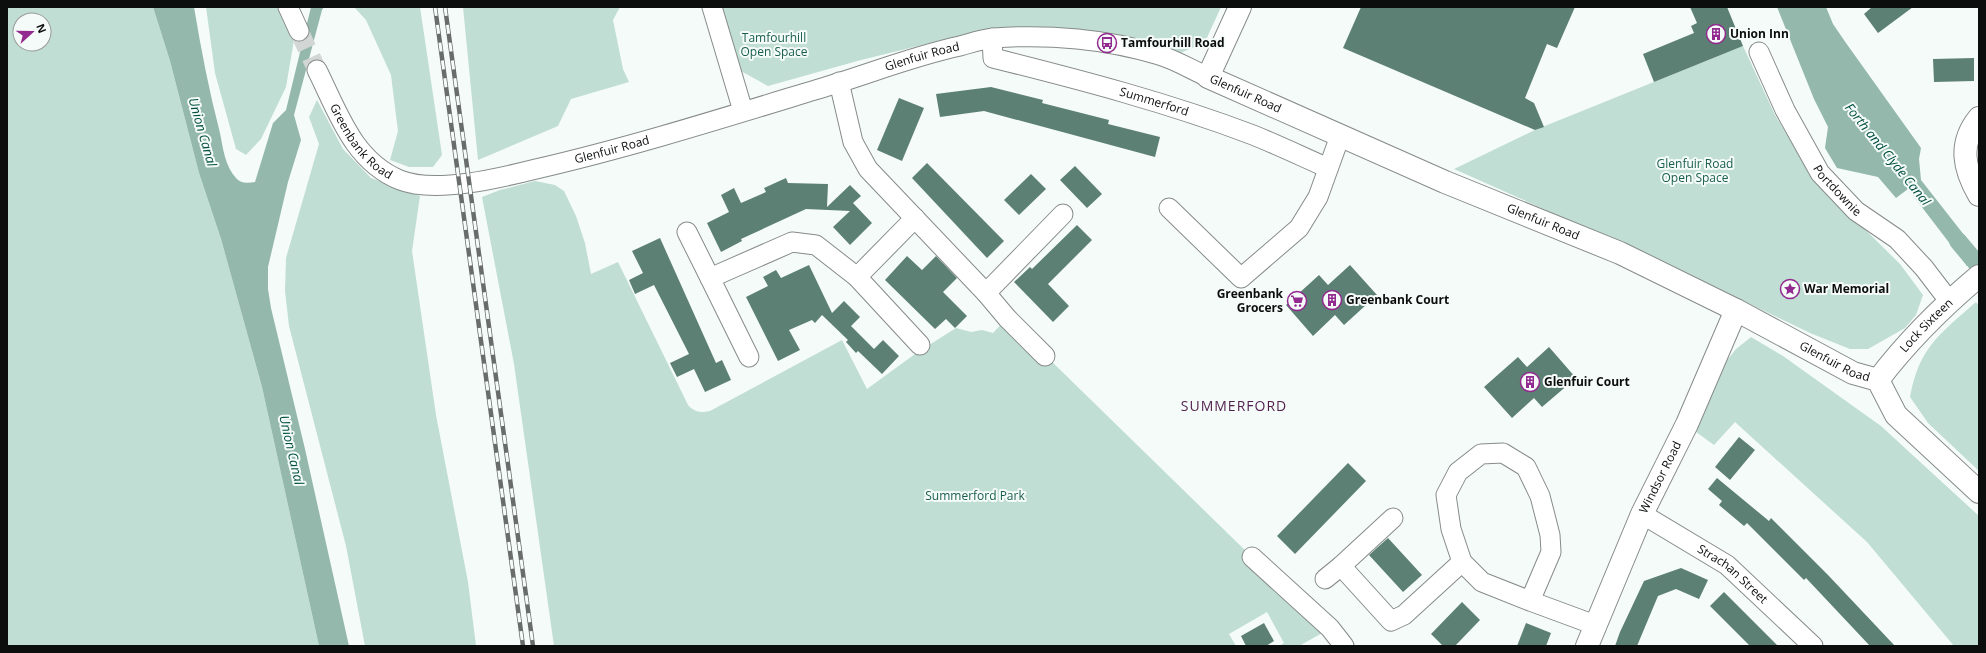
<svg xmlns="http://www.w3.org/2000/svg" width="1986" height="653" viewBox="0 0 1986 653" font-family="'Open Sans',sans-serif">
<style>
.green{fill:#c0ded3;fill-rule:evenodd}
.water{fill:#94b9ac}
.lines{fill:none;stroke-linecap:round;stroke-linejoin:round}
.canal{stroke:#94b9ac;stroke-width:18}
.building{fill:#5d8074}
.minor-tunnel{stroke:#d2d7d5;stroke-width:19;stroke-dasharray:19 10;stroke-linecap:butt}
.minor-casing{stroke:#868b89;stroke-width:21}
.tertiary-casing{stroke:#868b89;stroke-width:24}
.secondary-casing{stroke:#868b89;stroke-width:24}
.minor{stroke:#fff;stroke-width:19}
.tertiary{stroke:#fff;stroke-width:22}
.secondary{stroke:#fff;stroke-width:22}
.rail-casing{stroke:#686c6a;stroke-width:4.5}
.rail{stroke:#f5fbf8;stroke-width:3;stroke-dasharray:9;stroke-linecap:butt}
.labels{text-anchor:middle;stroke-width:4;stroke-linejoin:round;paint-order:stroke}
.poi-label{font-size:12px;font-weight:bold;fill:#0c0e0d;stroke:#f5fbf8;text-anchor:start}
.park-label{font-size:12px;fill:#195e4d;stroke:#f5fbf8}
.street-label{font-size:12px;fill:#0c0e0d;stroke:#f5fbf8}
.water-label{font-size:13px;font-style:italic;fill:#004f3e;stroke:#f5fbf8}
.quarter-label{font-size:14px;letter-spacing:1px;fill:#501e4e;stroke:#f5fbf8}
</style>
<rect width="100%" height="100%" fill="#f5fbf8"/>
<g class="green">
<path d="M7,7H153L170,61L199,173L221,239L262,387L319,646H7ZM20,20H44V44H20Z"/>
<path d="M206,7H277L294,40L286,87L261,139L246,155L236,149L215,73Z"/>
<path d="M354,7H420L442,155L433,167H409L390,160L398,131L391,75L366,20Z"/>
<path d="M463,7H620L613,20L623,69L629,82L571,99L558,126L478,160Z"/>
<path d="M720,7H1221L1205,42L1174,56L1073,30L971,33L861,60L768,86L739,70Z"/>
<path d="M1743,46L1775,115L1802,160L1824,189L1900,264L1923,295L1916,315L1905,328L1868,349H1850L1810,333L1654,258L1454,169L1535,130Z"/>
<path d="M317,100L343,149L371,178L420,196L412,251L436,415L468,582L476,646H365L346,546L289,326L285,291L286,258L319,144L309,117Z"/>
<path d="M535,181L555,185L564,191L576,216L585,243L591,274L618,262L688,405C694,412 700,413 710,411L842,340L867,389L915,354L956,328L971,332L982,330L993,333L1007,318L1252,557L1324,632L1299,646H1279L1284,643L1267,612L1229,634L1236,646H554L514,364L482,197L500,190Z"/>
<path d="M1976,302L1979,306V471L1928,423L1910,397C1919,347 1940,334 1976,302Z"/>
<path d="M1751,337L1783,356L1881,426L1979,516V646H1954L1867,542L1735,422L1714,445L1692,429L1721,368L1736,349Z"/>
</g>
<g class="water">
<path d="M153,7H194C201,49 209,91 220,133C223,148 225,166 236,178C241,184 249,183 255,182L273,123L286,110L311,7H324L322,10L294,115L301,140L288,182L268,267V289L271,308L305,449L349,646H319L262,387L221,239L199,173L170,61Z"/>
<path d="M1777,7H1826L1833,24L1846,43L1921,148L1919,159L1921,180L1979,254L1967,266L1908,189L1896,198L1878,177L1837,168L1825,148L1828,127L1814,99Z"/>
</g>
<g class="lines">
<path class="canal" d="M1958,241L1979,266"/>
</g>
<g class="building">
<path d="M1361,7H1575L1557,48L1547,44L1525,98L1534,103L1544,127L1535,130L1343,48Z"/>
<path d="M1690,7H1727L1743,46L1654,82L1643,54L1694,33L1691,26L1697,23Z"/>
<path d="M1872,7H1913L1878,33L1864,14Z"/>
<path d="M1974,58V81L1934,82L1933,59Z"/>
<path d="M991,87L1043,100L1042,103L1109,120L1108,124L1160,137L1155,157L984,111L940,117L936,94Z"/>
<path d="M899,98L924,108L902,161L877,150Z"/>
<path d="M927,163L1004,241L987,258L912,178Z"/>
<path d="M1075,166L1102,194L1087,208L1060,180Z"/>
<path d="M1031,174L1046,189L1019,215L1004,200Z"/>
<path d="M786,178L788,183L828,184L827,207L850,185L861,196L853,203L872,223L850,245L833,227L850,211L806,209L741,239L742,241L721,252L707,223L729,212L721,195L734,188L741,203L766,192L764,188Z"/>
<path d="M1077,225L1092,240L1048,284L1069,306L1053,322L1014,282L1030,267L1032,269Z"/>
<path d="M660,238L716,363L722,360L731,380L705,392L694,369L677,377L670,363L689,354L654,285L635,294L629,280L643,273L632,251Z"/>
<path d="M907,256L922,270L936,256L957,278L943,292L967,316L955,328L946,319L935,329L885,280Z"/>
<path d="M809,265L832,313L844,301L860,317L851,326L874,349L883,340L899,356L882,374L858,351L856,353L846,342L848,340L822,315L815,323L812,320L789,330L800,350L778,361L746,297L768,286L763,277L776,270L781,278Z"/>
<path d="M1350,265L1377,295L1344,325L1335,315L1313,336L1286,305L1319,275L1328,285Z"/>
<path d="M1549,347L1576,378L1542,407L1534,398L1512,418L1484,387L1518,357L1527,367Z"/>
<path d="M1739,437L1755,450L1730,480L1715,467Z"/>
<path d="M1348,463L1366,481L1295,554L1277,536Z"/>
<path d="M1717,478L1769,521L1771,518L1828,575L1895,646H1870L1806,578L1804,580L1747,523L1744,526L1719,505L1722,501L1708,489Z"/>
<path d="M1388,538L1422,575L1403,592L1369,555Z"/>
<path d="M1681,568L1708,580L1699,599L1676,589L1658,596L1637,646H1615L1620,632L1644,581Z"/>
<path d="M1724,592L1778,646H1750L1710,606Z"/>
<path d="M1462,602L1480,620L1455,646H1443L1431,634Z"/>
<path d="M1264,623L1274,641L1266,646H1246L1241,636Z"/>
<path d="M1526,623L1551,633L1546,646H1517Z"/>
</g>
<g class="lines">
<path class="minor-tunnel" d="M299,31L317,70"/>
<defs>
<g id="minor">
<path d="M288,7L299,31"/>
<path d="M712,7L743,111"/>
<path id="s1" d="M992,38L993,58C1081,80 1169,103 1253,135C1278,145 1303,157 1328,168"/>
<path id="s2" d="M1759,52L1785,110L1820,173L1856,211L1897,239L1924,268L1950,302"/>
<path id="s3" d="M317,70C338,112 353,161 400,180C435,194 500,178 536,169C636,146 739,113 838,83C879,70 918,55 960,46C971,43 982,39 994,38C1048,34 1107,39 1159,55C1176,60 1192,70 1208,77"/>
<path d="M839,82L853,142L868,169L986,293L1007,318L1045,356"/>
<path d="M1169,208L1241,278L1299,228L1318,197L1340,136"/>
<path d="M687,232L710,278L792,242L816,245L857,277L920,345"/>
<path d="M857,277L915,218"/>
<path d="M710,278L749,357"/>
<path d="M986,293L1063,214"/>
<path id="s4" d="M1642,514L1727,565L1813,646"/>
<path d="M1393,518L1341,566L1391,621L1404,615L1462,562"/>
<path d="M1252,557L1330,628L1344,646"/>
<path d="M1325,579L1341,566"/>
<path d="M1530,601L1551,552L1550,535L1540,496L1526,467L1503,453L1481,454L1458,472L1446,495L1451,529L1462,562L1482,582L1530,601L1595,625"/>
</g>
<g id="tertiary">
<path d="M1979,118C1958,144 1964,169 1979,195"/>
<path id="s5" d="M1878,380C1907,342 1942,307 1979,276"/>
<path id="s6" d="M1587,646L1642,514L1687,424L1736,310"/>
</g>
<g id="secondary">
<path id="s7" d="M1240,7L1208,77L1445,182L1620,253L1736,310L1853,373L1878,380L1896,415L1979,492"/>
</g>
</defs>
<use href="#minor" class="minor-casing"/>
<use href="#tertiary" class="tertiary-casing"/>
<use href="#secondary" class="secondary-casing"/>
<use href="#minor" class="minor"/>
<use href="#tertiary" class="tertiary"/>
<use href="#secondary" class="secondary"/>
<defs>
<g id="rail">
<path d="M435,7L523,646"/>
<path d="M445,7L533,646"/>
</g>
</defs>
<use href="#rail" class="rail-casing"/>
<use href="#rail" class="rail"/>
</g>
<defs>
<symbol id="building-ring" viewBox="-11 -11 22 22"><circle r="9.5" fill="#f5fbf8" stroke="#922a8f" stroke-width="1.5"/><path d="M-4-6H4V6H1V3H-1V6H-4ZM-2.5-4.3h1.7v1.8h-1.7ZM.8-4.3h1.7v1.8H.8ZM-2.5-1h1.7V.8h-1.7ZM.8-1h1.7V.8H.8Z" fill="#922a8f"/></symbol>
<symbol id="bus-ring" viewBox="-11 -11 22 22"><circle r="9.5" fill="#f5fbf8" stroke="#922a8f" stroke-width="1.5"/><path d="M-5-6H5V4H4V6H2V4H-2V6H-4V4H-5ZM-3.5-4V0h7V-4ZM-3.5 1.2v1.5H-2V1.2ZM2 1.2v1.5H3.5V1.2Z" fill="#922a8f"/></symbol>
<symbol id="sight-ring" viewBox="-11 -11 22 22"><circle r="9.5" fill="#f5fbf8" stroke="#922a8f" stroke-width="1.5"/><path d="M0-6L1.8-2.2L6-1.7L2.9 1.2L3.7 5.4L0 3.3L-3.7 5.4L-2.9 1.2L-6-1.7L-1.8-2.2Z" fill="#922a8f"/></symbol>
<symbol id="supermarket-ring" viewBox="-11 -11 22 22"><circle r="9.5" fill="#f5fbf8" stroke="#922a8f" stroke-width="1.5"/><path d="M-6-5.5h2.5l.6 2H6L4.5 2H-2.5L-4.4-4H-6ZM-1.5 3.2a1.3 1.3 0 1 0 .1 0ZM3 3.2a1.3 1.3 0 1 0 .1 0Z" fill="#922a8f"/></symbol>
</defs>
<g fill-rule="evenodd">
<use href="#building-ring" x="1705" y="23" width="22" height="22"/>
<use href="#bus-ring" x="1096" y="32" width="22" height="22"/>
<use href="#sight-ring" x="1779" y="278" width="22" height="22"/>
<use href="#building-ring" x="1321" y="289" width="22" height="22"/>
<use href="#supermarket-ring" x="1286" y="290" width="22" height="22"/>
<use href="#building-ring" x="1519" y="371" width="22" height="22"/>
</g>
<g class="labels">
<g class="poi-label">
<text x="1730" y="38">Union Inn</text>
<text x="1121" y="47">Tamfourhill Road</text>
<text x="1804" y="293">War Memorial</text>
<text x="1283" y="298" text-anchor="end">Greenbank<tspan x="1283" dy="14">Grocers</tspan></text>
<text x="1346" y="304">Greenbank Court</text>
<text x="1544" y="386">Glenfuir Court</text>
</g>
<g class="park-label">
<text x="774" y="42">Tamfourhill<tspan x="774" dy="14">Open Space</tspan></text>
<text x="1695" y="168">Glenfuir Road<tspan x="1695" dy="14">Open Space</tspan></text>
<text x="975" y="500">Summerford Park</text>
</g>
<g class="street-label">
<text dy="4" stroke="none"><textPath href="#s3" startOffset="682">Glenfuir Road</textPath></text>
<text dy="4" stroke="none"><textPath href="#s7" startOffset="118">Glenfuir Road</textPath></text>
<text dy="4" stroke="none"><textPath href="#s1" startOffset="187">Summerford</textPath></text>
<text dy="4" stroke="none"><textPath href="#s3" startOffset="85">Greenbank Road</textPath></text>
<text dy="4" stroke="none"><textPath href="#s3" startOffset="358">Glenfuir Road</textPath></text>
<text dy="4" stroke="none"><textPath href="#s2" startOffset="160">Portdownie</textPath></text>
<text dy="4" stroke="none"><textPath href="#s7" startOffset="442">Glenfuir Road</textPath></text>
<text dy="4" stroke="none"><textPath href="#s5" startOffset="73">Lock Sixteen</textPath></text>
<text dy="4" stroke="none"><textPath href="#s7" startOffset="766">Glenfuir Road</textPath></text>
<text dy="4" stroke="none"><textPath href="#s6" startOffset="184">Windsor Road</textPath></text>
<text dy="4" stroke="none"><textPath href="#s4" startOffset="109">Strachan Street</textPath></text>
</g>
<g class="water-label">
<text transform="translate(203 132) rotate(74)" y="5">Union Canal</text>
<text transform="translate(1888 154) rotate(51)" y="5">Forth and Clyde Canal</text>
<text transform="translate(292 450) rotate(77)" y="5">Union Canal</text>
</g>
<g class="quarter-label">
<text x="1234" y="411">SUMMERFORD</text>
</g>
</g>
<rect width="1986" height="653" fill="none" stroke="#0c0e0d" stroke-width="16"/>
<g transform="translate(32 32) rotate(69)"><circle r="19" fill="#f5fbf8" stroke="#989c9a"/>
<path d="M0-3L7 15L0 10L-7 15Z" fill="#922a8f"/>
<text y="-6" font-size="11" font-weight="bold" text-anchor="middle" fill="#0c0e0d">N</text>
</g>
</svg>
